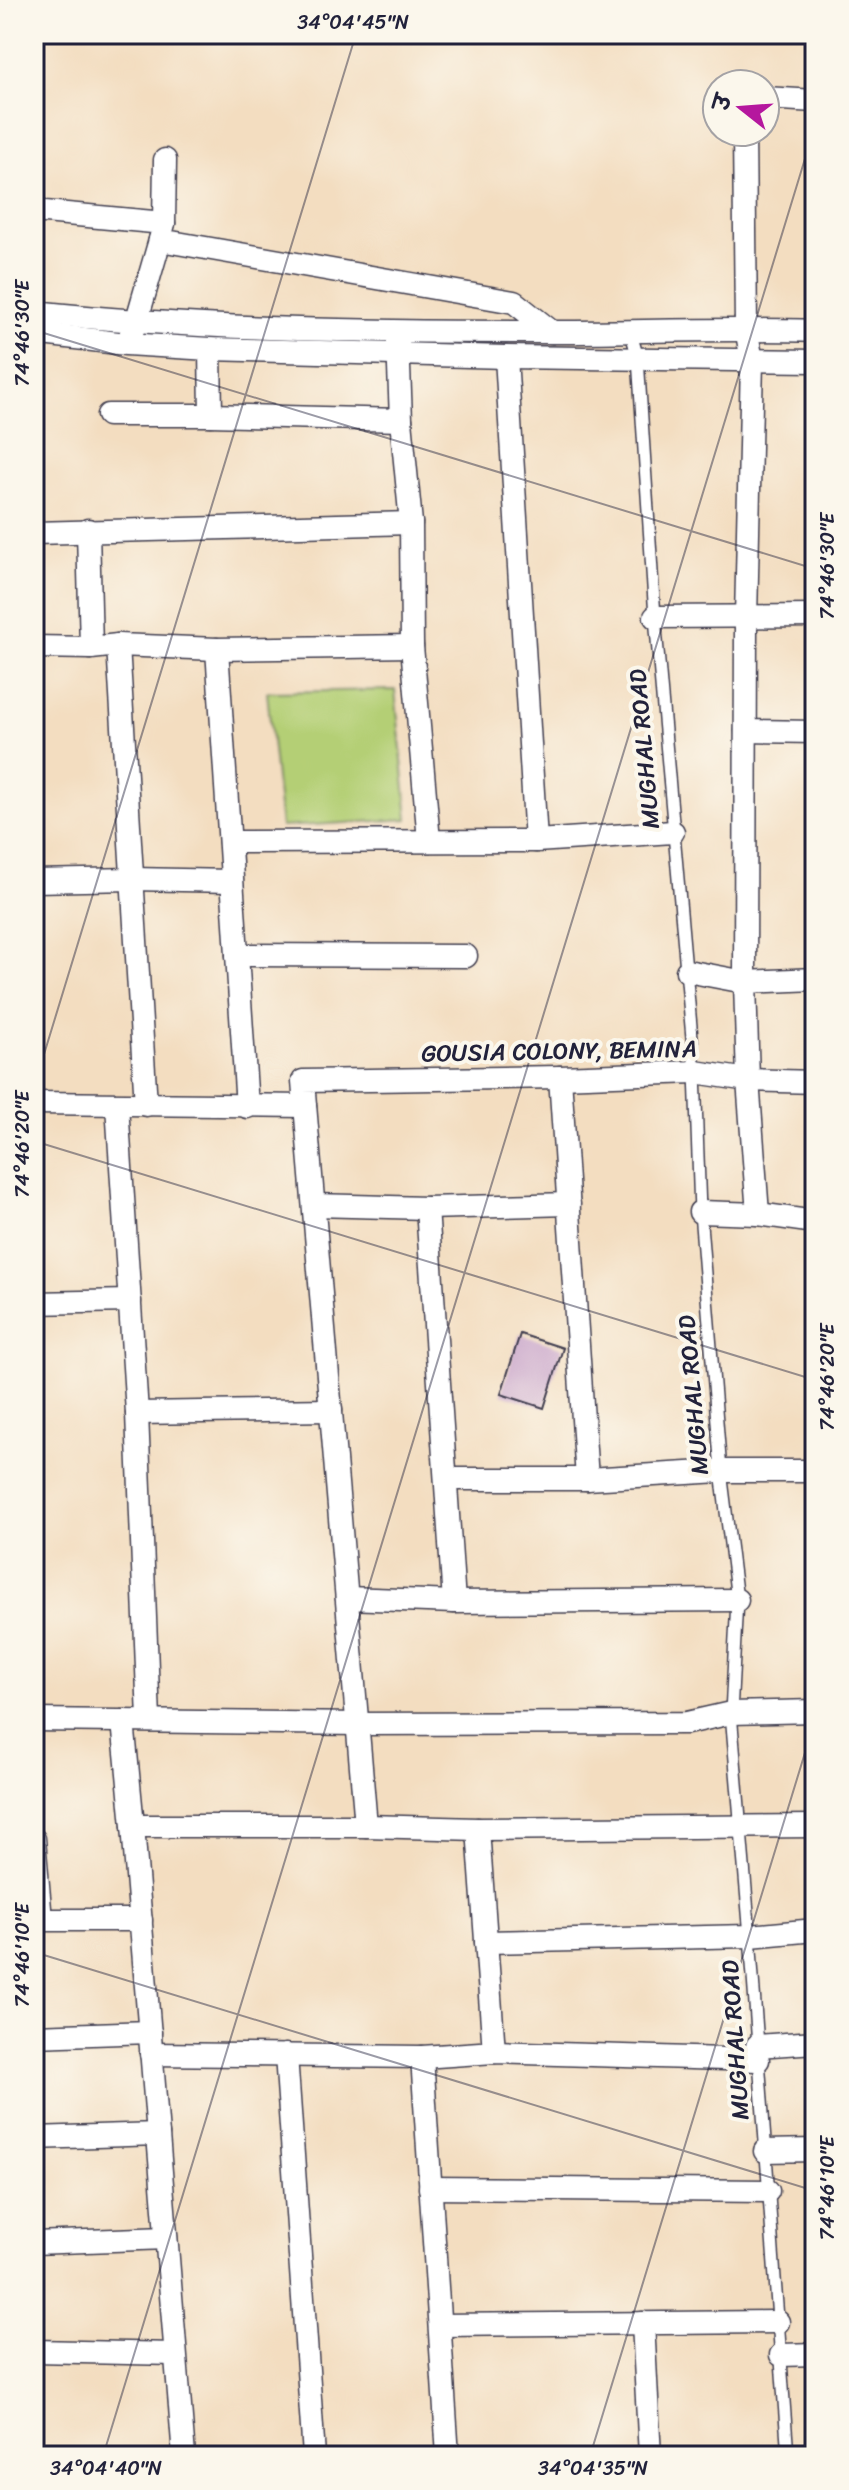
<svg xmlns="http://www.w3.org/2000/svg" width="849" height="2490" viewBox="0 0 849 2490" font-family="Sriracha,'Playpen Sans Deva',sans-serif">
<style>
.green{fill:#b4cf75;stroke:#6b7858;stroke-width:2}
.building{fill:#c9a5ca}
.lines{fill:none;stroke-linecap:round;stroke-linejoin:round}
.service-casing{stroke:#413e4f;stroke-width:14}
.minor-casing{stroke:#413e4f;stroke-width:25}
.service{stroke:#fff;stroke-width:11}
.minor{stroke:#fff;stroke-width:22}
.ticks{fill:none;stroke:#22223b;stroke-width:2;stroke-opacity:0.45}
.labels{text-anchor:middle;stroke-width:8;stroke-linejoin:round;paint-order:stroke}
.street-label{font-size:24px;fill:#22223b;stroke:#fbf7ec}
.neatline{fill:none;stroke:#22223b;stroke-width:3}
.ticks-label{font-size:20px;text-anchor:middle;fill:#22223b}
</style>
<rect width="100%" height="100%" fill="#fbf7ec"/>
<filter id="ink" filterUnits="userSpaceOnUse"><feTurbulence type="fractalNoise" baseFrequency=".0125" numOctaves="2"/><feDisplacementMap in="SourceGraphic" scale="16" xChannelSelector="R" yChannelSelector="G"/><feConvolveMatrix kernelMatrix="1 2 1 2 8 2 1 2 1" color-interpolation-filters="sRGB"/></filter>
<filter id="wash" filterUnits="userSpaceOnUse"><feTurbulence type="fractalNoise" baseFrequency=".006" numOctaves="4" result="noise"/><feDisplacementMap in="SourceGraphic" scale="32" xChannelSelector="R" yChannelSelector="G"/><feGaussianBlur stdDeviation="1.8" result="paint"/><feColorMatrix in="noise" values="0 0 0 0 0 0 0 0 0 0 0 0 0 0 0 0 0 1.4 0 .05"/><feComposite in="paint" operator="in"/></filter>
<g filter="url(#wash)">
<rect width="100%" height="100%" fill="#f3ddc0"/>
<path class="green" d="M395,690L408,819L281,827L267,692Z"/>
<g id="blocks">
<path class="building" d="M520,1334L563,1348L544,1408L501,1394Z"/>
</g>
</g>
<g filter="url(#ink)">
<use href="#blocks" fill-opacity="0" stroke="#413e4f" stroke-width="2"/>
<g class="lines">
<defs>
<path id="service" d="M630,330L638,358L655,617L695,1072L700,1212L721,1471L737,1600L731,1713L750,1936L788,2456"/>
<g id="minor">
<path d="M765,98L815,101"/>
<path d="M744,132L746,328L752,361L746,618L745,982L748,1080L758,1214"/>
<path d="M34,211L164,223L160,240L514,302L552,332"/>
<path d="M164,223L165,160"/>
<path d="M34,312C205,330 376,332 548,332C637,332 726,328 815,331"/>
<path d="M34,333L126,344L210,349L506,357L815,361"/>
<path d="M130,336L136,323L160,240"/>
<path d="M398,340L401,420L411,523L412,646L429,841"/>
<path d="M210,349L211,415"/>
<path d="M506,357L536,841"/>
<path d="M108,415H211L401,420"/>
<path d="M88,530L91,648"/>
<path d="M34,533L411,523"/>
<path d="M655,617L815,616"/>
<path d="M118,645L146,1105"/>
<path d="M34,647L91,648L118,645L217,649L412,646"/>
<path d="M217,649L247,1107"/>
<path d="M746,731L815,732"/>
<path d="M230,842L536,841L673,832"/>
<path d="M34,881L133,879L231,881"/>
<path d="M237,955L466,956"/>
<path d="M687,971L745,982L815,979"/>
<path d="M560,1077L587,1479"/>
<path d="M34,1103L305,1106"/>
<path d="M117,1105L137,1413L149,1720"/>
<path d="M314,1205L427,1208L569,1204"/>
<path d="M427,1208L454,1602"/>
<path d="M700,1212L758,1214L815,1222"/>
<path d="M34,1303L130,1301"/>
<path d="M137,1413L331,1410"/>
<path d="M446,1479H587L721,1471H815"/>
<path d="M347,1598L454,1602L737,1600"/>
<path d="M34,1720L358,1724L687,1723L731,1713L815,1711"/>
<path d="M123,1721L133,1826L184,2456"/>
<path d="M133,1826H366L478,1829L815,1826"/>
<path d="M366,1826L303,1081L560,1077L695,1072L748,1080L815,1082"/>
<path d="M478,1829L494,2052"/>
<path d="M34,1839L41,1920"/>
<path d="M34,1920H141"/>
<path d="M486,1942L750,1936L815,1930"/>
<path d="M34,2036L150,2032"/>
<path d="M757,2046L815,2042"/>
<path d="M151,2054L422,2057L494,2052L758,2060"/>
<path d="M286,2055L314,2456"/>
<path d="M422,2057L448,2456"/>
<path d="M34,2138L158,2134"/>
<path d="M765,2151L815,2150"/>
<path d="M430,2188L768,2191"/>
<path d="M34,2243L166,2238"/>
<path d="M643,2323L650,2456"/>
<path d="M440,2325L778,2322"/>
<path d="M34,2351L175,2354"/>
<path d="M781,2355L815,2354"/>
</g>
</defs>
<use href="#service" class="service-casing"/>
<use href="#minor" class="minor-casing"/>
<use href="#service" class="service"/>
<use href="#minor" class="minor"/>
</g>
</g>
<path class="ticks" d="M34,330L815,569M34,1087L356,34M34,1141L815,1380M34,1952L815,2191M103,2456L815,126M590,2456L815,1720"/>
<g class="labels">
<g class="street-label">
<text transform="translate(644 749) rotate(-95)" y="8">MUGHAL ROAD</text>
<text transform="translate(559 1051) rotate(-1)" y="8">GOUSIA COLONY, BEMINA</text>
<text transform="translate(693 1395) rotate(-95)" y="8">MUGHAL ROAD</text>
<text transform="translate(735 2040) rotate(-94)" y="8">MUGHAL ROAD</text>
</g>
</g>
<rect width="849" height="2490" fill="none" stroke="#fbf7ec" stroke-width="88"/>
<g transform="translate(741 108) rotate(287)"><circle r="38" fill="#fbf7ec" stroke="#a4a2a5" stroke-width="2"/>
<path d="M0-6L14 30L0 20L-14 30Z" fill="#b5179e"/>
<text y="-12" font-size="22" font-weight="bold" text-anchor="middle" fill="#22223b">उ</text>
</g>
<rect x="44" y="44" width="761" height="2402" class="neatline"/>
<g class="ticks-label">
<text x="353" y="29">34°04'45"N</text>
<text transform="translate(22 333) rotate(-90)" y="7">74°46'30"E</text>
<text transform="translate(827 566) rotate(-90)" y="7">74°46'30"E</text>
<text transform="translate(22 1144) rotate(-90)" y="7">74°46'20"E</text>
<text transform="translate(827 1377) rotate(-90)" y="7">74°46'20"E</text>
<text transform="translate(22 1955) rotate(-90)" y="7">74°46'10"E</text>
<text transform="translate(827 2188) rotate(-90)" y="7">74°46'10"E</text>
<text x="106" y="2475">34°04'40"N</text>
<text x="593" y="2475">34°04'35"N</text>
</g>
</svg>
